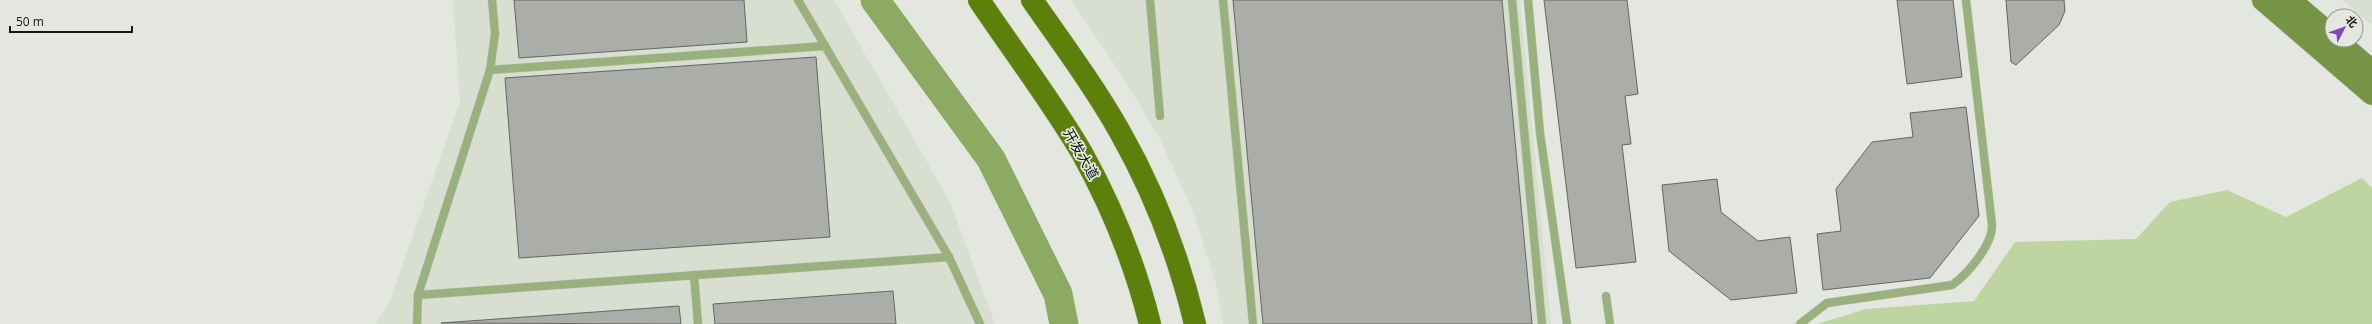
<svg xmlns="http://www.w3.org/2000/svg" width="2372" height="324" viewBox="0 0 2372 324" font-family="'Open Sans','Noto Sans SC',sans-serif">
<style>
.built{fill:#d8ded0}
.green{fill:#bfd5a1}
.lines{fill:none;stroke-linecap:round;stroke-linejoin:round}
.river{stroke:#8caa61;stroke-width:29}
.building{fill:#abaea8;stroke:#646761}
.service-casing{stroke:#c3c5bf;stroke-width:9}
.secondary-casing{stroke:#c3c5bf;stroke-width:23}
.primary-casing{stroke:#c3c5bf;stroke-width:23}
.service{stroke:#9ab07d;stroke-width:8}
.secondary{stroke:#769446;stroke-width:22}
.primary{stroke:#5c8009;stroke-width:22}
.labels{text-anchor:middle;stroke-width:3.5;stroke-linejoin:round;paint-order:stroke}
.street-label{font-size:14px;fill:#141513;stroke:#e4e7e0}
</style>
<rect width="100%" height="100%" fill="#e4e7e0"/>
<g class="built">
<path d="M453,0H834L950,202L995,324H376L389,303L460,102Z"/>
<path d="M1071,0H1520L1551,324H1223L1216,283L1192,209L1160,139L1121,74Z"/>
<path d="M2342,0H2372V25Z"/>
</g>
<path class="green" d="M2362,178L2372,188V324H1817L1866,309L1974,301L2015,242L2136,239L2170,202L2227,190L2286,217Z"/>
<g class="lines">
<path class="river" d="M875,0L991,159L1058,294L1064,324"/>
</g>
<g class="building">
<path d="M514,0H744L747,42L519,58Z"/>
<path d="M1233,0H1502L1532,324H1263Z"/>
<path d="M1544,0H1627L1638,94L1625,96L1631,144L1622,145L1636,262L1576,268Z"/>
<path d="M1897,0H1953L1962,77L1907,84Z"/>
<path d="M2006,0H2064L2065,11L2059,25L2016,65L2011,62Z"/>
<path d="M816,57L830,237L519,258L505,78Z"/>
<path d="M1966,107L1979,216L1930,278L1823,290L1817,234L1841,231L1836,189L1872,142L1913,137L1910,113Z"/>
<path d="M1717,179L1721,212L1758,241L1790,237L1797,293L1731,300L1669,251L1662,185Z"/>
<path d="M893,291L896,324H715L713,304Z"/>
<path d="M679,306L681,324L441,323Z"/>
</g>
<g class="lines">
<defs>
<g id="service">
<path d="M798,0L949,257L980,324"/>
<path d="M1150,0L1160,116"/>
<path d="M1223,0L1253,324"/>
<path d="M1512,0L1542,324"/>
<path d="M1528,0L1540,133L1567,324"/>
<path d="M490,70L825,46"/>
<path d="M694,275L698,324"/>
<path d="M418,295L949,257"/>
<path d="M1606,296L1610,324"/>
<path d="M417,324L418,295L490,70L495,34L492,0"/>
<path d="M1800,324L1827,303L1952,285C1967,275 1993,244 1992,225L1966,0"/>
</g>
<g id="secondary">
<path d="M2263,0L2372,94"/>
<path d="M2290,0L2332,36"/>
<path d="M2336,40L2372,71"/>
</g>
<g id="primary">
<path d="M979,0C1013,51 1051,100 1082,153C1112,207 1135,264 1150,324"/>
<path d="M1032,0C1062,43 1094,86 1120,132C1154,192 1179,257 1195,324"/>
</g>
</defs>
<use href="#service" class="service-casing"/>
<use href="#secondary" class="secondary-casing"/>
<use href="#primary" class="primary-casing"/>
<use href="#service" class="service"/>
<use href="#secondary" class="secondary"/>
<use href="#primary" class="primary"/>
</g>
<g class="labels">
<g class="street-label">
<text transform="translate(1081 154) rotate(60)" y="5">开发大道</text>
</g>
</g>
<g transform="translate(2344 28) rotate(49)"><circle r="19" fill="#e4e7e0" stroke="#91938e"/>
<path d="M0-3L7 15L0 10L-7 15Z" fill="#8544b8"/>
<text y="-6" font-size="11" font-weight="bold" text-anchor="middle" fill="#141513">北</text>
</g>
<path d="M10 26v6h122v-6" fill="none" stroke="#141513" stroke-width="2"/>
<text x="16" y="26" font-size="12" fill="#141513" stroke="#e4e7e0" stroke-width="3" paint-order="stroke">50 m</text>
</svg>
